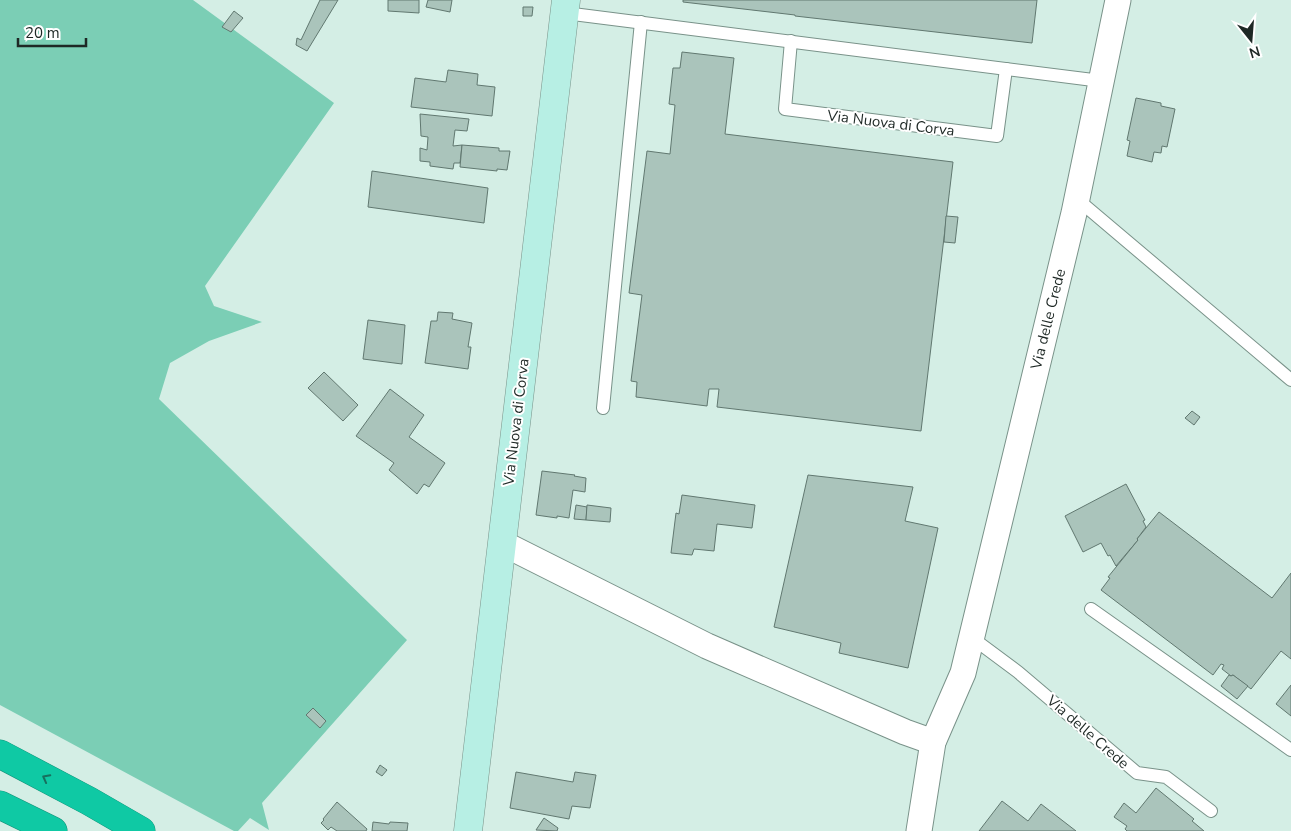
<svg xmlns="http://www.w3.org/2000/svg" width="1291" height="831" viewBox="0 0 1291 831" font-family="'Nunito Sans',sans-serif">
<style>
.green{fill:#7bceb5}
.building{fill:#aac4bb;stroke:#617870}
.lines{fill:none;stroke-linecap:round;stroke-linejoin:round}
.service-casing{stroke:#799289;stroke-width:14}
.minor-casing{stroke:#799289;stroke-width:27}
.secondary-casing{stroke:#799289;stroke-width:29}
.motorway-casing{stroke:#149178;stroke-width:29}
.service{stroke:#fff;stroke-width:12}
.minor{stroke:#fff;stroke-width:25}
.secondary{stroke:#b7efe4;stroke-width:28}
.motorway{stroke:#0fc9a4;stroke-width:28}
.oneway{stroke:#17705e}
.labels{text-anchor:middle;stroke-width:4;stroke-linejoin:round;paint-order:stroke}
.street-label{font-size:15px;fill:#1e2825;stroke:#fff}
</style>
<rect width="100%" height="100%" fill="#d4eee5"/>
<path class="green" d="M0,0H193L334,103L205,286L214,306L262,322L209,341L170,363L159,399L407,640L262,803L269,830L250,818L238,831H234L0,705Z"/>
<g class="building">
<path d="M320,0H338L307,51L296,45L297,38L301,40Z"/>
<path d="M388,0H419V13L388,11Z"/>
<path d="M428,0H452L450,12L426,7Z"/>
<path d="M683,0H1037L1032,43L795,16V15L683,2Z"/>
<path d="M523,7H533L532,16H523Z"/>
<path d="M234,11L243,18L231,32L222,27Z"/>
<path d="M682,52L734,58L725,134L953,162L921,431L717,407L719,389H709L707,406L636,397L637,382L631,381L642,295L629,293L647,151L670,154L675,105L669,104L673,68H680Z"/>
<path d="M448,70L478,74L477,85L495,87L492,116L411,107L415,78L446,82Z"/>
<path d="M1136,98L1161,103V106L1175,109L1167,147L1162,146L1161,153L1154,152L1152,162L1127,156L1130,141L1127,140Z"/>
<path d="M420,114L469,119L467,131L455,130L453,146L462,145L460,163H454L453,169L430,166V162L420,161V148L427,150L428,137L421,136Z"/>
<path d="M462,145L499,148V151H510L507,170L497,169V171L460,167Z"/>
<path d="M372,171L488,188L484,223L368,207Z"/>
<path d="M946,216L958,217L955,243L944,242Z"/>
<path d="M438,312L453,313L452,319L472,323L468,347H471L468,369L425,363L431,321H437Z"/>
<path d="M368,320L405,325L402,364L363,359Z"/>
<path d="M324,372L358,405L343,421L308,388Z"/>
<path d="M390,389L424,415L409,437L445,463L429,487L424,484L417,494L389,470L394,463L356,436Z"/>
<path d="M1192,411L1200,417L1194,425L1185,418Z"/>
<path d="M542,471L575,475L574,476L586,478L585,492L573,490L569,518L557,516V518L536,515Z"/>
<path d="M808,475L913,487L905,521L938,528L908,668L839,653L841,643L774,627Z"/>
<path d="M1126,484L1145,520L1143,521L1146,527L1137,539L1138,540L1116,566L1110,555L1108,556L1101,543L1083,552L1065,516Z"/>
<path d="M682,495L755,505L752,528L717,524L714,551L694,549L692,555L671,553L676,513L679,514Z"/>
<path d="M576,505L587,507L586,520L574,519Z"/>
<path d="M587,505L611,508L610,522L586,520Z"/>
<path d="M1159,512L1272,598L1291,573V659L1281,651L1251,689L1233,675L1231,676L1222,669L1224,665L1221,664L1213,675L1101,590L1110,578L1108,577L1138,540L1137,539Z"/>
<path d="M1229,675L1231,676L1233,675L1248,686L1237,699L1221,686Z"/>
<path d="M1291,685V716L1276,704Z"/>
<path d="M313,708L326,721L320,728L306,715Z"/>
<path d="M380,765L387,770L382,776L376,772Z"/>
<path d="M516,772L573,782L575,772L596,775L590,808L572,806L569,819L510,808Z"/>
<path d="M1156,788L1194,819L1192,821L1204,831H1127L1125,829L1127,826L1114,817L1124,803L1136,813Z"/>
<path d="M1002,801L1028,821L1041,804L1076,831H979Z"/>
<path d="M337,802L367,829L366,831H337L331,827L328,830L321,823L324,820L323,819Z"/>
<path d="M544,818L558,828L557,831L536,830Z"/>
<path d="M373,822L389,824L390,822L408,823L407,831H372Z"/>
</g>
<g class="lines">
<defs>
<g id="service">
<path d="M565,13L1101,81"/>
<path d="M791,41L785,109L997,136L1006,69"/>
<path d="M1077,199L1291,380"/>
<path d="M603,408L641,22"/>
<path d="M1091,609L1291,750"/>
<path d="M971,637L1018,672L1137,773L1166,777L1211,811"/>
</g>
<g id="minor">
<path d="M502,543L707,646L905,732L933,742"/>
<path d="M919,831L933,742L963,673L1074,213L1118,0"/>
</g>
<path id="secondary" d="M468,831L566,0"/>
<g id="motorway">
<path d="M0,754L89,801L141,831"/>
<path d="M0,805L53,831"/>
</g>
</defs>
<use href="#service" class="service-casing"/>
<use href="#minor" class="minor-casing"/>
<use href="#secondary" class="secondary-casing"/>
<use href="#motorway" class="motorway-casing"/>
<use href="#service" class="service"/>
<use href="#minor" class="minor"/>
<use href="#secondary" class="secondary"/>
<use href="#motorway" class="motorway"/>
</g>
<defs><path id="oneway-chevron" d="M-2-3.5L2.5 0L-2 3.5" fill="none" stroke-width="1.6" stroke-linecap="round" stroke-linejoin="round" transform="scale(1.25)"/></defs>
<use class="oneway" href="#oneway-chevron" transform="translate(46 778) rotate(-152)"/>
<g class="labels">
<g class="street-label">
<text transform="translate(891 123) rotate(7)" y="5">Via Nuova di Corva</text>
<text transform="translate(1048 319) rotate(-76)" y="5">Via delle Crede</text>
<text transform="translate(516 422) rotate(-83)" y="5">Via Nuova di Corva</text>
<text transform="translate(1088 732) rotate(41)" y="5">Via delle Crede</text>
</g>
</g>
<g transform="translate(1251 40) rotate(163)" stroke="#ffffff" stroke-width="4" paint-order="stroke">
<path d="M0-4L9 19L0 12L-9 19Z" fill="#1e2825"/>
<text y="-8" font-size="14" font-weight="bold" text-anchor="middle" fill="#1e2825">N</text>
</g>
<path d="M18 38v8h68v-8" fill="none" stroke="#1e2825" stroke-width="2.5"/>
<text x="25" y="38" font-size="15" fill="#1e2825" stroke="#ffffff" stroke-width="4" paint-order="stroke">20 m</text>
</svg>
